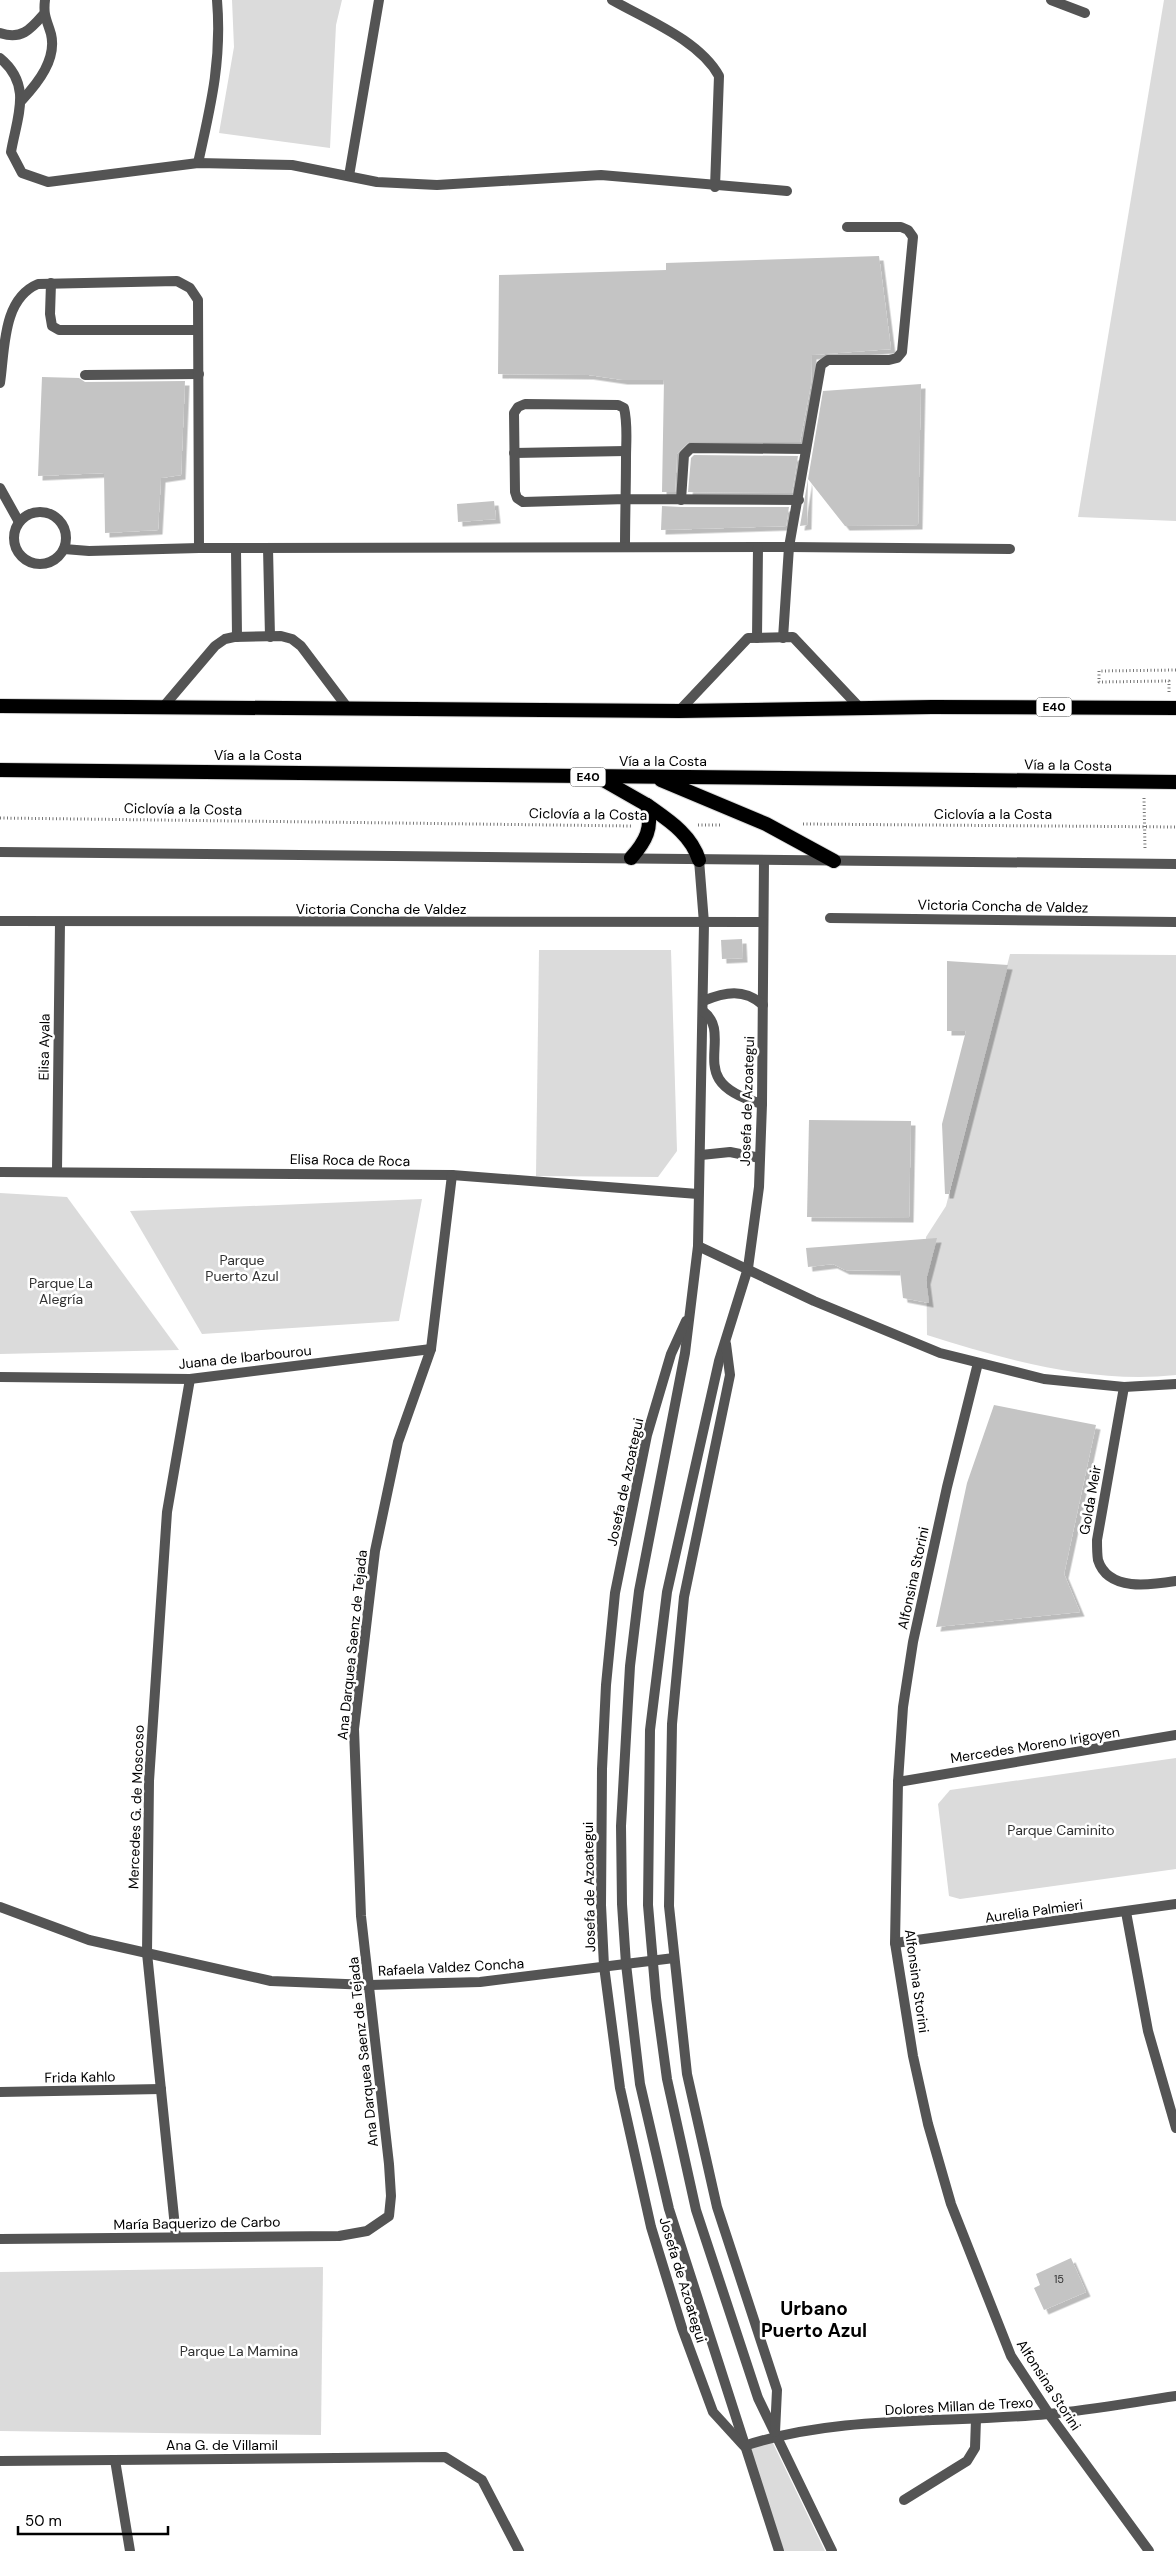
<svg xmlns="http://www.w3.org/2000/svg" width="1176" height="2551" viewBox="0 0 1176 2551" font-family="'DM Sans',sans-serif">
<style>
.green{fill:#dbdbdb}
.building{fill:#c4c4c4;filter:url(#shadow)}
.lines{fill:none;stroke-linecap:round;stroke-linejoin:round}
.trunk-casing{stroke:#dbdbdb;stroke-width:16}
.path{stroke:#767676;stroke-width:3;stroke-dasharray:1 2.5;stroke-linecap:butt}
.service{stroke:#545454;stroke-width:10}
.minor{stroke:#545454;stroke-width:10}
.tertiary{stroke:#545454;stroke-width:10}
.trunk{stroke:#000;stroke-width:14}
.labels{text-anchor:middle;stroke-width:5;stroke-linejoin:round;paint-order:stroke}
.number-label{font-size:11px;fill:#313131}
.shield{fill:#fff;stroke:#4c4c4c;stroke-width:1}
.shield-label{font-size:12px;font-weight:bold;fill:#000}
.street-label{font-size:14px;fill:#000;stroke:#fff}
.park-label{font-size:14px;fill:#323232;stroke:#fff}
.district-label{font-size:19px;font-weight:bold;fill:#000;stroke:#fff}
</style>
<defs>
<filter id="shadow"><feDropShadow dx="4.5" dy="4.5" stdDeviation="0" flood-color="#0004"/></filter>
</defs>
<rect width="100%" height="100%" fill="#fff"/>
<g class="green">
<path d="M232,0H342L336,25L330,148L219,133L234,47Z"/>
<path d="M1164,0H1176V521L1078,517Z"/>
<path d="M539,950H671L677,1151L658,1177L536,1176Z"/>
<path d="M1010,954L1176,955V1375C1092,1384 1006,1360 927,1335L926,1237L946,1206Z"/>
<path d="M0,1193L67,1197L179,1350L0,1354Z"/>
<path d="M422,1199L399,1321L202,1334L130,1211Z"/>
<path d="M1176,1758V1869L960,1899L949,1896L938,1804L950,1790Z"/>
<path d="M323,2267L321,2435L0,2431V2272Z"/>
<path d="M770,2437L825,2551H784L748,2445Z"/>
</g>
<g class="building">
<path d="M879,256L891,349L812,355L811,384L800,442H689L677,454L675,492H662L664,380H623L589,375L498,374L499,275L666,270V263Z"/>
<path d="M42,377L79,378L85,382L185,381L181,475L161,478L158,530L105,533L104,473L38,476Z"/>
<path d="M921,384L918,525L845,526L808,479L807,525L800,526L823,391Z"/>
<path d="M694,455L798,456L792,493L688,492L691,458Z"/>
<path d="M494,501L496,519L458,522L457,504Z"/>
<path d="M662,506L681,507H789L786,526L661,530Z"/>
<path d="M742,939L743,958L722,959L721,940Z"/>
<path d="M947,961L1008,965L949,1194H945L942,1124L966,1031H947Z"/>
<path d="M809,1120L911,1121L909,1218L807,1217Z"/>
<path d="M937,1238L926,1280L929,1303L903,1298L900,1271L845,1270L833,1264L808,1267L806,1248Z"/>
<path d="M994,1405L1096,1425L1064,1574L1080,1612L936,1627L967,1483Z"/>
<path d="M1071,2258L1086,2292L1044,2310L1034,2288L1040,2285L1036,2274Z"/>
</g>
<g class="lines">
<defs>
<g id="trunk">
<path d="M0,706L679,711L932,707L1176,708"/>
<path d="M0,770L1176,782"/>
<path d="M598,777L647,805C653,828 646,841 631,858"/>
<path d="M661,780L766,824L834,861"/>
<path d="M647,805C668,820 691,834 699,860"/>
</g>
</defs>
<use href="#trunk" class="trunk-casing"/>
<g class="path">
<path d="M1169,692V681L1099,682V671L1176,670"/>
<path d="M1144,798L1145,849"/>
<path d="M0,818L632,826"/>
<path d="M803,824L1176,827"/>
<path d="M698,825H722"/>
</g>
<g class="service">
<path d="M51,283L50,314L52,326L59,330H198"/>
<path d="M85,375L199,374"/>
<path d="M0,383C5,350 2,299 38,284L177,281L190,288L198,300L199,548"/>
<path d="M514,453L626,451"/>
<path d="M0,488L19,522"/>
<path d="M681,500L684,455L691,448L806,449"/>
<circle cx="40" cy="538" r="26"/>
<path d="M625,547C625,518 626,488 626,458C626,442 628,424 624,408L618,405L525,404L518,407L514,413L515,492L517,498L523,502L626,499L799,500"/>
<path d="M268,548L270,637"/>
<path d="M64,549L89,551L199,548L789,547L1010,549"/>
<path d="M236,549L237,637"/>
<path d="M757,638L758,547"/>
<path d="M783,638L789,547L821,365L828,360H889L897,358L902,352L913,237L908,230L901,227H847"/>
<path d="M164,706L215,646L225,639L234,637L281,636L292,639L301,646L347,707"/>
<path d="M679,711L748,638L793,637L860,708"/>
<path d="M904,2500L967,2461L975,2448L976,2419"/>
</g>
<g class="minor">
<path d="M612,0C647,20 699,40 719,76L715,187"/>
<path d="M1051,0L1085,13"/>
<path d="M0,33C21,40 30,30 43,15"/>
<path d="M0,58C33,85 17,117 11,152L22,173L48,182L198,163L292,165L377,182L437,185L601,175L787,191"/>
<path d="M22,100C38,83 57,59 51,34C47,20 43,16 45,0"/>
<path d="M198,163C211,105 222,60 217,0"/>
<path d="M349,176L379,0"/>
<path d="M699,860L704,923L698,1246L685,1353L639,1591L630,1666L621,1826L622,1904L626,1964L640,2084L669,2209L779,2551"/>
<path d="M764,860L762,1104L759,1187L748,1268L719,1361L667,1592L650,1730L648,1905L656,1998L667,2079L696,2210L758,2398L832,2551"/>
<path d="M830,918L1176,922"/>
<path d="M0,921L763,922"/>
<path d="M703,1001C725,992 744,988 763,1005"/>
<path d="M703,1011C726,1028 706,1058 719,1079C727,1092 748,1100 762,1104"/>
<path d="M701,1155L730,1152L760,1158"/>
<path d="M57,1171L60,922"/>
<path d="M0,1172L452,1175L698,1194"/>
<path d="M698,1246L814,1301L940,1353L1044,1379L1124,1387L1176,1384"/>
<path d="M686,1321L671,1354L647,1435L615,1593L606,1685L602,1769L601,1905L604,1966L620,2088L651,2227L682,2328L713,2412L744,2446C841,2414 948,2424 1048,2414C1091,2410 1134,2402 1176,2396"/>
<path d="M726,1344L730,1375L684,1597L672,1724L669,1906L687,2074L717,2207L777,2390L775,2432"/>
<path d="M978,1363L947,1487L913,1642L903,1707L898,1782L895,1943L913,2056L928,2124L951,2204L1011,2356L1049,2414L1149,2551"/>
<path d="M0,1377L190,1379L431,1349"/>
<path d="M1124,1387L1097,1540C1097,1546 1097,1554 1098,1560C1108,1592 1151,1585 1176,1581"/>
<path d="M898,1782L1176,1735"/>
<path d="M0,1907L89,1940L271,1981L370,1985L480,1982L674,1958"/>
<path d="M1126,1912L1148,2031L1176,2128"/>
<path d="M895,1943L1176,1904"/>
<path d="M0,2092L161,2089"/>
<path d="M176,2237L147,1953L149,1781L167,1512L190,1379"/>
<path d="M0,2239L339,2236L367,2231L389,2216L391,2196L389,2164L361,1916L354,1729L375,1551L398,1442L431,1349L452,1175"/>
<path d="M115,2460L130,2551"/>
<path d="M0,2461L445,2457L482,2480L519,2551"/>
</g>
<path class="tertiary" d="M0,852L1176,864"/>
<use href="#trunk" class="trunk"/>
</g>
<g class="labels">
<g class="number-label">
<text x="1059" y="2283">15</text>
</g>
<g class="shield">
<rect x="1036.5" y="697.5" width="35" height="19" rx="4"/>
<rect x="570.5" y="767.5" width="35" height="19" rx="4"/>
</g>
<g class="shield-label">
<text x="1054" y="711">E40</text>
<text x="588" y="781">E40</text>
</g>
<g class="street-label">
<text x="258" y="760">Vía a la Costa</text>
<text x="663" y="766">Vía a la Costa</text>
<text transform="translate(1068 765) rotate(1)" y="5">Vía a la Costa</text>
<text transform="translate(183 809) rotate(1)" y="5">Ciclovía a la Costa</text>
<text transform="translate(588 814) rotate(1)" y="5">Ciclovía a la Costa</text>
<text x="993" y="819">Ciclovía a la Costa</text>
<text transform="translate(1003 906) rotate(1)" y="5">Victoria Concha de Valdez</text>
<text x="381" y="914">Victoria Concha de Valdez</text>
<text transform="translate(44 1047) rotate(-89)" y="5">Elisa Ayala</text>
<text transform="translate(747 1101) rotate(-88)" y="5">Josefa de Azoategui</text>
<text transform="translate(350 1160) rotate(1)" y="5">Elisa Roca de Roca</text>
<text transform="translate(245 1357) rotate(-6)" y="5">Juana de Ibarbourou</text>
<text transform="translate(625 1482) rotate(-78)" y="5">Josefa de Azoategui</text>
<text transform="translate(1090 1500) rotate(-80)" y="5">Golda Meir</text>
<text transform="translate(913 1578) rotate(-78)" y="5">Alfonsina Storini</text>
<text transform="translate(352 1645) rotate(-84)" y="5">Ana Darquea Saenz de Tejada</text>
<text transform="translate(1035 1745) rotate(-9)" y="5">Mercedes Moreno Irigoyen</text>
<text transform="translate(136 1807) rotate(-88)" y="5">Mercedes G. de Moscoso</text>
<text transform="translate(589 1887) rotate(-91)" y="5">Josefa de Azoategui</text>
<text transform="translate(1034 1911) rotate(-8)" y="5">Aurelia Palmieri</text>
<text transform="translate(451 1967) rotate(-3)" y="5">Rafaela Valdez Concha</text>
<text transform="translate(917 1981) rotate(82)" y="5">Alfonsina Storini</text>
<text transform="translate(363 2052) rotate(-96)" y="5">Ana Darquea Saenz de Tejada</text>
<text transform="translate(80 2077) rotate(-1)" y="5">Frida Kahlo</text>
<text transform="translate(197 2223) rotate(-1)" y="5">María Baquerizo de Carbo</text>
<text transform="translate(683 2280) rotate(73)" y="5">Josefa de Azoategui</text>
<text transform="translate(1049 2385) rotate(57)" y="5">Alfonsina Storini</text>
<text transform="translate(959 2406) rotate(-3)" y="5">Dolores Millan de Trexo</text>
<text x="222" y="2450">Ana G. de Villamil</text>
</g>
<g class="park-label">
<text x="242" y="1265">Parque<tspan x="242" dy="16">Puerto Azul</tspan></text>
<text x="61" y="1288">Parque La<tspan x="61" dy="16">Alegría</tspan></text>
<text x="1061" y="1835">Parque Caminito</text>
<text x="239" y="2356">Parque La Mamina</text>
</g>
<g class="district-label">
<text x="814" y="2315">Urbano<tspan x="814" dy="22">Puerto Azul</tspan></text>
</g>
</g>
<path d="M18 2526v8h150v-8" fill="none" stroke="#000000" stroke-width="2.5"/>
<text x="25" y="2526" font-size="15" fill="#000000" stroke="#ffffff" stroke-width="4" paint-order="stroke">50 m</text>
</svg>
